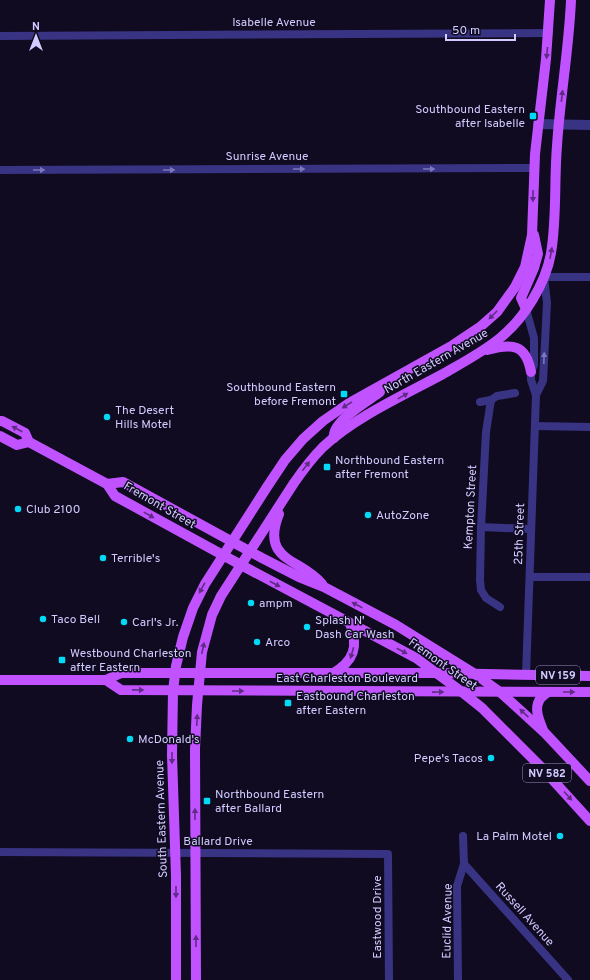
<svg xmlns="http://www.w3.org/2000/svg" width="590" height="980" viewBox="0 0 590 980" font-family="Overpass,sans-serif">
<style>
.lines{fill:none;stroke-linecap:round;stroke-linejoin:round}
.minor{stroke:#383383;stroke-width:8}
.tertiary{stroke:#383383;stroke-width:10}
.primary{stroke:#c152ff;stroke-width:10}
.oneway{fill:#602b85}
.oneway2{fill:#7d77bb}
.poi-dot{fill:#00daf6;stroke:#100b21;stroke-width:1.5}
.labels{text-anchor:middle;stroke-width:3;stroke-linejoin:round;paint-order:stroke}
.shield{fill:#100b21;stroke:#9891bc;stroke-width:1}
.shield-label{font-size:11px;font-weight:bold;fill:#d2cbff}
.street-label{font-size:12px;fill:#d2cbff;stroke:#100b21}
.poi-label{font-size:12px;fill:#d2cbff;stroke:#100b21;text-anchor:start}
</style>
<rect width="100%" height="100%" fill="#100b21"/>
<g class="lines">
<g class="minor">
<path d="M0,36L549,33"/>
<path d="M0,170L534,168"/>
<path d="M526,309L534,338V365L531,372V380L536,395L526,675"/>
<path d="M536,395L543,381L547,303L544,277H590"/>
<path d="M491,400L486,432L481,527L480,580L481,590L486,598L500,607"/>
<path d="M480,402L491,400L497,396L515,393"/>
<path d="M535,426L590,427"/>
<path d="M481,527L531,529"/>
<path d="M530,577H590"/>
<path d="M0,852L388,854L389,980"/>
<path d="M464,864L568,980"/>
<path d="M458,980L457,886L464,864L463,836"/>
</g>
<path class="tertiary" d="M538,124L590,125"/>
<g class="primary">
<path d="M526,309L521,298L534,268L538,254L534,235"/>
<path d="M487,350C512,343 526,344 531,372"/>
<path d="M0,421H2L25,433L29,442L107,484L115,496L241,565L416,658L462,692L482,708L541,767L590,821"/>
<path d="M0,436L17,445L29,442"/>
<path d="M334,438C331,422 368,401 380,392"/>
<path d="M107,484L123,482L262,558L299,577L324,587L396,625L475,674L500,692L521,711L545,733L590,781"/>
<path d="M279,514C260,562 301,558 322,584"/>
<path d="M332,674C354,661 359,647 350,623"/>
<path d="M0,680H106L121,673H436L590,676"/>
<path d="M106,680L121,690L590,692"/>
<path d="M543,730C540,722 534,710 539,701C540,698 545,694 548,692"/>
<path d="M176,980V876L172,755L173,691L176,666L183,637L193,608L205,584L267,487L285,460L303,439L323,421L349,403L453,345L480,327L497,312L515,287L525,267L532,235L535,154L546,59L550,0"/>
<path d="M196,980L195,749L197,705L202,652L212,615L221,596L294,483C303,470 312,458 323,447C355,417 404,395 443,374C462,363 483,352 500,338C524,319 546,283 551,253C557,218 554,181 557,146C560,97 569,49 571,0"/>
</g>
</g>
<defs><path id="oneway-solid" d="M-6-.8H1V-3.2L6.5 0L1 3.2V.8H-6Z"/></defs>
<g class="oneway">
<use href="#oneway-solid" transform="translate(547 53) rotate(95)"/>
<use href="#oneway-solid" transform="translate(562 96) rotate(-83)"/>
<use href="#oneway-solid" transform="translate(533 196) rotate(91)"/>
<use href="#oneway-solid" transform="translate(551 253) rotate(-80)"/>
<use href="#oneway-solid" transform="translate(493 315) rotate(135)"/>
<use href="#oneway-solid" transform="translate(403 396) rotate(-29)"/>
<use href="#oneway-solid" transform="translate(347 405) rotate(148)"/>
<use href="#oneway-solid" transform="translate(17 429) rotate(-152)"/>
<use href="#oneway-solid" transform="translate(306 466) rotate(-52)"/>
<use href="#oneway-solid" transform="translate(149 515) rotate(29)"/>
<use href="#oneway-solid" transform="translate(275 584) rotate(28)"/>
<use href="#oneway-solid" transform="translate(202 588) rotate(119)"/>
<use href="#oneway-solid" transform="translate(357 605) rotate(-152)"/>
<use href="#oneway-solid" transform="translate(203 648) rotate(-78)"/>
<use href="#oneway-solid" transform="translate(402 651) rotate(28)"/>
<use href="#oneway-solid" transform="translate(352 653) rotate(106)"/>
<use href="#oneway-solid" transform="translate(138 690) rotate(1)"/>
<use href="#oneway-solid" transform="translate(238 691)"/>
<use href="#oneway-solid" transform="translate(438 692) rotate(-1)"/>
<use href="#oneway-solid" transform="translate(569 692)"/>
<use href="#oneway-solid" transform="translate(524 713) rotate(-137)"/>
<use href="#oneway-solid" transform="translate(197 720) rotate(-87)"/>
<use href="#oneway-solid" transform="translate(172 758) rotate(90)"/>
<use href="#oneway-solid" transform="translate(568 796) rotate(48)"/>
<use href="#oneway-solid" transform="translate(195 814) rotate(-90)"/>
<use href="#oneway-solid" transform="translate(176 892) rotate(90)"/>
<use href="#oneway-solid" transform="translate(196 941) rotate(-90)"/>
</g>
<g class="oneway2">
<use href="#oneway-solid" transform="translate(299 169)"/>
<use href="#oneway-solid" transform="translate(429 169)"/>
<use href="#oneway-solid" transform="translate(39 170)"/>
<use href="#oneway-solid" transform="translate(169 170)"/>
<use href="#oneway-solid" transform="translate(544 358) rotate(-88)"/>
</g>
<g class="poi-dot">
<rect x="529" y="112" width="8" height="8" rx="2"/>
<rect x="340" y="390" width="8" height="8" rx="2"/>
<circle cx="107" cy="417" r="4"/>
<rect x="323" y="463" width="8" height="8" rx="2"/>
<circle cx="18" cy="509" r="4"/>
<circle cx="368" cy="515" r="4"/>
<circle cx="103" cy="558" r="4"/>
<circle cx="251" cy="603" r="4"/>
<circle cx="43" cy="619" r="4"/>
<circle cx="124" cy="622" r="4"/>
<circle cx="307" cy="627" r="4"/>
<circle cx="257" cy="642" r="4"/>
<rect x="58" y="656" width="8" height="8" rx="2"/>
<rect x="284" y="699" width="8" height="8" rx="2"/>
<circle cx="130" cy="739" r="4"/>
<circle cx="491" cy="758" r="4"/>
<rect x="203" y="797" width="8" height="8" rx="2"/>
<circle cx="560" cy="836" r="4"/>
</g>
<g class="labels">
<g class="shield">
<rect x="536" y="666" width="44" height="18" rx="3"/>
<rect x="523" y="764" width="48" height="18" rx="3"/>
</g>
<g class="shield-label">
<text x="558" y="679">NV 159</text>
<text x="547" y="777">NV 582</text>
</g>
<g class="street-label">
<text x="274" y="26">Isabelle Avenue</text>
<text x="267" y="160">Sunrise Avenue</text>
<text transform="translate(436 361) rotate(-30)" y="4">North Eastern Avenue</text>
<text transform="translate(160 505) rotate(30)" y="4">Fremont Street</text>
<text transform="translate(470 507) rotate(-87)" y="4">Kempton Street</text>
<text transform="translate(519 534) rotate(-88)" y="4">25th Street</text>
<text transform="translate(443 664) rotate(35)" y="4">Fremont Street</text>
<text x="347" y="682">East Charleston Boulevard</text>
<text transform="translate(161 819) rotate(-92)" y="4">South Eastern Avenue</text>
<text x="218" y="845">Ballard Drive</text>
<text transform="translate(525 914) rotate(48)" y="4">Russell Avenue</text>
<text transform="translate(377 917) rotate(-90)" y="4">Eastwood Drive</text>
<text transform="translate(447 921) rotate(-89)" y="4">Euclid Avenue</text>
</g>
<g class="poi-label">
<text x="525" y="113" text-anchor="end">Southbound Eastern<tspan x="525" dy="14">after Isabelle</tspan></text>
<text x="336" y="391" text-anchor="end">Southbound Eastern<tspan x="336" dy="14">before Fremont</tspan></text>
<text x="115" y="414">The Desert<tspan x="115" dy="14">Hills Motel</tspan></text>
<text x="335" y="464">Northbound Eastern<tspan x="335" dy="14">after Fremont</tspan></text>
<text x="26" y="513">Club 2100</text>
<text x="376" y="519">AutoZone</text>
<text x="111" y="562">Terrible's</text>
<text x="259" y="607">ampm</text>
<text x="51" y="623">Taco Bell</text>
<text x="315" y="624">Splash N'<tspan x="315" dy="14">Dash Car Wash</tspan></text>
<text x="132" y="626">Carl's Jr.</text>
<text x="265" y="646">Arco</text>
<text x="70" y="657">Westbound Charleston<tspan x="70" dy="14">after Eastern</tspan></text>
<text x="296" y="700">Eastbound Charleston<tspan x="296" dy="14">after Eastern</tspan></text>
<text x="138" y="743">McDonald's</text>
<text x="483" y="762" text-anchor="end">Pepe's Tacos</text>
<text x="215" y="798">Northbound Eastern<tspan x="215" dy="14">after Ballard</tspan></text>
<text x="552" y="840" text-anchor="end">La Palm Motel</text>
</g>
</g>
<g transform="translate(36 36)" stroke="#100b21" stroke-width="3" paint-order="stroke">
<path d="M0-3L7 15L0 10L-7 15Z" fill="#d2cbff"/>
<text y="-6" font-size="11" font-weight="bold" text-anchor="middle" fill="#d2cbff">N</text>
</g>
<path d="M446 34v6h69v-6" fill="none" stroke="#d2cbff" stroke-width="2"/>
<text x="452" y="34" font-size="12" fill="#d2cbff" stroke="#100b21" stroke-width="3" paint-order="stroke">50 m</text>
</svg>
